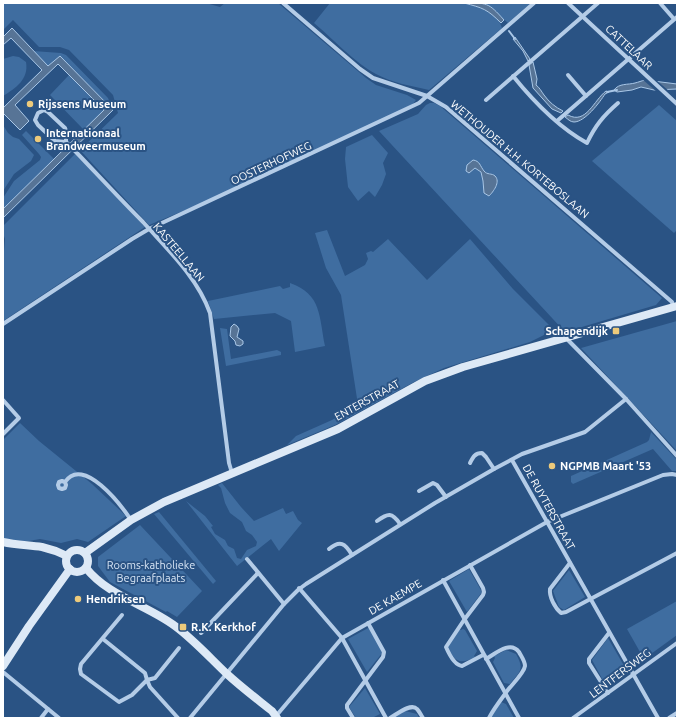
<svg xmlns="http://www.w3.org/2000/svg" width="680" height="721" viewBox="0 0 680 721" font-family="Ubuntu,sans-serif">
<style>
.green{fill:#3f6da0;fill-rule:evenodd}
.water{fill:#577496;stroke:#a9c7e7}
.pier{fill:#2a5384}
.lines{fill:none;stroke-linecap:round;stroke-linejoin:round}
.stream{stroke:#a9c7e7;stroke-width:2}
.street{stroke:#b4cce7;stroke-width:4}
.secondary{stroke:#dde9f6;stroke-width:8}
.poi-dot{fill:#edca7b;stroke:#2a5384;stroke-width:1.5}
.labels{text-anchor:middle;stroke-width:4;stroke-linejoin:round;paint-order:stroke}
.street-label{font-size:11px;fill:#fff;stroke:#2a5384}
.poi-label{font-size:11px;font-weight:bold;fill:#fff;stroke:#2a5384;text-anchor:start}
.park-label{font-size:11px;fill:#d7e5f5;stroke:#2a5384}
</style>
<rect width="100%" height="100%" fill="#2a5384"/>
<g class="green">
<path d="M3,3H206L220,7L225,3H278L366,78L376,85L407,95L416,100L412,105L234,190L149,225L80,150L118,113L113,95L69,50L60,47H39L13,20L3,30Z"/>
<path d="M330,3H464C479,7 498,12 502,28L429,90C412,86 392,83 376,74C355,63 332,38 314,23Z"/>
<path d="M485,3H531L508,23Z"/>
<path d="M33,51L61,53L66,55L108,98L113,110L60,56L48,67Z"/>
<path d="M13,56L19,57L26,62C29,79 16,88 3,96V59Z"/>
<path d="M69,75L104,110L84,130L50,95Z"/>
<path d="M430,103H434L440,106L662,298L656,305L565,332L379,131L418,114L426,105ZM473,160L476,161L484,172L492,174L495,189L489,196L483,188V181L481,172L475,168L472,169L470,162Z"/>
<path d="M659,105L677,121V230L674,233L592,161Z"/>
<path d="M3,125L8,133L13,137L19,139L34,155L31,161L14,174L3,191Z"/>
<path d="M26,131L54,159L3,209V198L14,181L40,160L41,157L39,154L22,135Z"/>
<path d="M372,135L388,153L383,163L386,174L382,185L375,197L369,191L358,201L348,187L345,159L346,147Z"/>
<path d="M75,154L145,227L3,321V263L5,239L3,233V226Z"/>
<path d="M327,230L345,276L365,265L368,259L366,253L371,251L373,252L388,239L427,280L470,239L513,289L554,330L530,342L444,368L414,382L335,425L287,445L296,436L332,420L358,405L341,295L326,268L315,233Z"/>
<path d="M290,283C322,294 319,317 325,346L295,352L291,321L275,313L214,319L208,301L280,286L283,289L290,287Z"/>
<path d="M677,321V451L581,348Z"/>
<path d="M220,328L227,329L231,359L277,350L281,352V355L226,366Z"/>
<path d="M20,423L39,441L92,484L126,516L88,542L77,539L61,543L40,539L23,542L3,539V440Z"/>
<path d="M651,432L677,460V471H672L653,449L573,484L571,482V476L647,442L649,440Z"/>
<path d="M222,483L241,507L254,521L283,508L286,514L293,511L298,520L302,523L279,551L271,539L237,566L186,501L205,516L213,526L211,527L215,534L225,540L228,546L234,549L237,558L241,559L247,550L256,546L257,542L252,535L246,531L242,522L230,513L225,503L221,488L218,485Z"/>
<path d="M159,512L216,581L213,584L154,514Z"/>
<path d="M140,525L202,591L177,617L167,611L166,612L110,582L98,566V557Z"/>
<path d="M469,569L482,592L467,612L449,581Z"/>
<path d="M569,570L585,597L564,610L559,607L553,591Z"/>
<path d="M677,601V635L644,659L627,629Z"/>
<path d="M370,627L383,652L367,672L348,639Z"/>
<path d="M459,629L461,630L463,629L465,630L477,651L474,656L475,657C466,662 458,664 452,655C449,651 448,650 448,645Z"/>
<path d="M608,638L627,671L606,686L592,660Z"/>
<path d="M506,650L516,654C525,670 520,671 510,684L504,683L493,662L495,658L494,656Z"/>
<path d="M365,688L380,714L372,718H356L349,707Z"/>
<path d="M501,702L506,704L514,718H490Z"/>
<path d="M405,711L417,714L419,718H396L395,717Z"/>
</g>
<g class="water">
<path d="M464,3C487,3 488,2 504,20L501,23C487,9 483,8 464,3Z"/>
<path d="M12,28L48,66L60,56L113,110L3,218V209L104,110L58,64L15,105L29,121L20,130L3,113V108L42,70L11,38L3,45V37Z"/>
<path d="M515,37L530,59L528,61L523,51L513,39Z"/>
<path d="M533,62L537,79L536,85C540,88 541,91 544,95C549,102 555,107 563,111L561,113L552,109L533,88L529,65Z"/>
<path d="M645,80L677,84V89L654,90L641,87L632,90L617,92L614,90C619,83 628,85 635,83C639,82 641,81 645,80Z"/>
<path d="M606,91L609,92L605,94C600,102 585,122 574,122C570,122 568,119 565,117L568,115C586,125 594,100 606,91Z"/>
<path d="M473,160C480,161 480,166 484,171C487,175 492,173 495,176C501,182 493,192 489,196L484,193L483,181L481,172L475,168L469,173L466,171L467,165Z"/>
<path d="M234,324L237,326L239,329L237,337L243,341V344L240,346L236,345L235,341L230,336L231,327Z"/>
</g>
<path class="pier" d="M642,79H655L669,91L657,92Z"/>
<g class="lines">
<g class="stream">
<path d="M509,31L515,39"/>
<path d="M607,92L617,90"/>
</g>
<g class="street">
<path d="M283,3L360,69L373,78L427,96L446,107L672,302L673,307"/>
<path d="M568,3L677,104"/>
<path d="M660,3L674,19"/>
<path d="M568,75L586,96"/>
<path d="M513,76C534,102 558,127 587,143C595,126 603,116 618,103"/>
<path d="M486,100L598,3"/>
<path d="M557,121L677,17"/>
<path d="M66,142V131L65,128L48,112L44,110L38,113L35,120L38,125L55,141L66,142L75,151C98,175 120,199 143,222C168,250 197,277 210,313L229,463L232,473"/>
<path d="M3,324L132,239L149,229L419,103L534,3"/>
<path d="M566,338L626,399L677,456"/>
<path d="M3,400L19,418L3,434"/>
<path d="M512,460L658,718"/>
<path d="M470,463C473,457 475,453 482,453L486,457L494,469"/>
<path d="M65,482L66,485L65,488L62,489L59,488L58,485L59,482L62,481L65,482C83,455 121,505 131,520"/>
<path d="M419,491L433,483L437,485L446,497"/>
<path d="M377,521C388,513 392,512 400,524"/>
<path d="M329,549C340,540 345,543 352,555"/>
<path d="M247,559L284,604"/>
<path d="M570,563L550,589C549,597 555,608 561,613L566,612L677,553"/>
<path d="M470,565L483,588L484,592L483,595L464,620L446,647C449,654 454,665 462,666L483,655"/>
<path d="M443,580L519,718"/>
<path d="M299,588L342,638L386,718"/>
<path d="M122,615L81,664L80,669L81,674L119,702L132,695L147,680L150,687L178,718"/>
<path d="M201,633L258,573"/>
<path d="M103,639L145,673L147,680L155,678L179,648"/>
<path d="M486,659C495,654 510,640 519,652C521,656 525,661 525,666C524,674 509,687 505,694C499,702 493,710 489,718"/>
<path d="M3,672L59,718"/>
<path d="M608,693L589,663V659L609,633"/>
<path d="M276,716L342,638L547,522L663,475L672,474L677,475"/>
<path d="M41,718L48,709"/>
<path d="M190,718L284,604L298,590L306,584L435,503L494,469L522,454L585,432L626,399"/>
<path d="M353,718L347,708V705L383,657L384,652L368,623"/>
<path d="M390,718C396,715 411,702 417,709C419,711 421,715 423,718"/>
<path d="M573,718L677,643"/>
<path d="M669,718L677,713"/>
</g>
<g class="secondary">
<path d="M3,542C16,545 29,545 42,547C51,549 59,552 67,556"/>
<circle cx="77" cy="561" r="11"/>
<path d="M85,553L131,520L164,502L338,429L425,381L463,367L677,306"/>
<path d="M86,568C108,596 147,605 175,626C194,640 210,658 227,674C241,687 257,699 272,711L277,718"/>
<path d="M3,666L29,626L70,569"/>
</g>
</g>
<g class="poi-dot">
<circle cx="30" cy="104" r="4"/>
<circle cx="38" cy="139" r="4"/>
<rect x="612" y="327" width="8" height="8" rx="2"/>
<circle cx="552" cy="466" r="4"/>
<circle cx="78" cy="599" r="4"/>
<rect x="179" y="623" width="8" height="8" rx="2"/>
</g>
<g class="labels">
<g class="street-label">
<text transform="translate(629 47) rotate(43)" y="4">CATTELAAR</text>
<text transform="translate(520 159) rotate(40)" y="4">WETHOUDER H.H. KORTEBOSLAAN</text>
<text transform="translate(271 163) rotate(-25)" y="4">OOSTERHOFWEG</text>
<text transform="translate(179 252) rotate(50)" y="4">KASTEELLAAN</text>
<text transform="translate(367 400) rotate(-29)" y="4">ENTERSTRAAT</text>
<text transform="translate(549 507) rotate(61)" y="4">DE RUYTERSTRAAT</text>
<text transform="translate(395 597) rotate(-30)" y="4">DE KAEMPE</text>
<text transform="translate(620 673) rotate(-37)" y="4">LENTFERSWEG</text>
</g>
<g class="poi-label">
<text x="38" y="108">Rijssens Museum</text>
<text x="46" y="137">Internationaal<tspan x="46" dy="13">Brandweermuseum</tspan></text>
<text x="608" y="335" text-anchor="end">Schapendijk</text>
<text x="560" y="470">NGPMB Maart '53</text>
<text x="86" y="603">Hendriksen</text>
<text x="191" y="631">R.K. Kerkhof</text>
</g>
<g class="park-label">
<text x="151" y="569">Rooms-katholieke<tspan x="151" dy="13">Begraafplaats</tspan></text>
</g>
</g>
<rect width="680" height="721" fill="none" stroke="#ffffff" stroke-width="8"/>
</svg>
